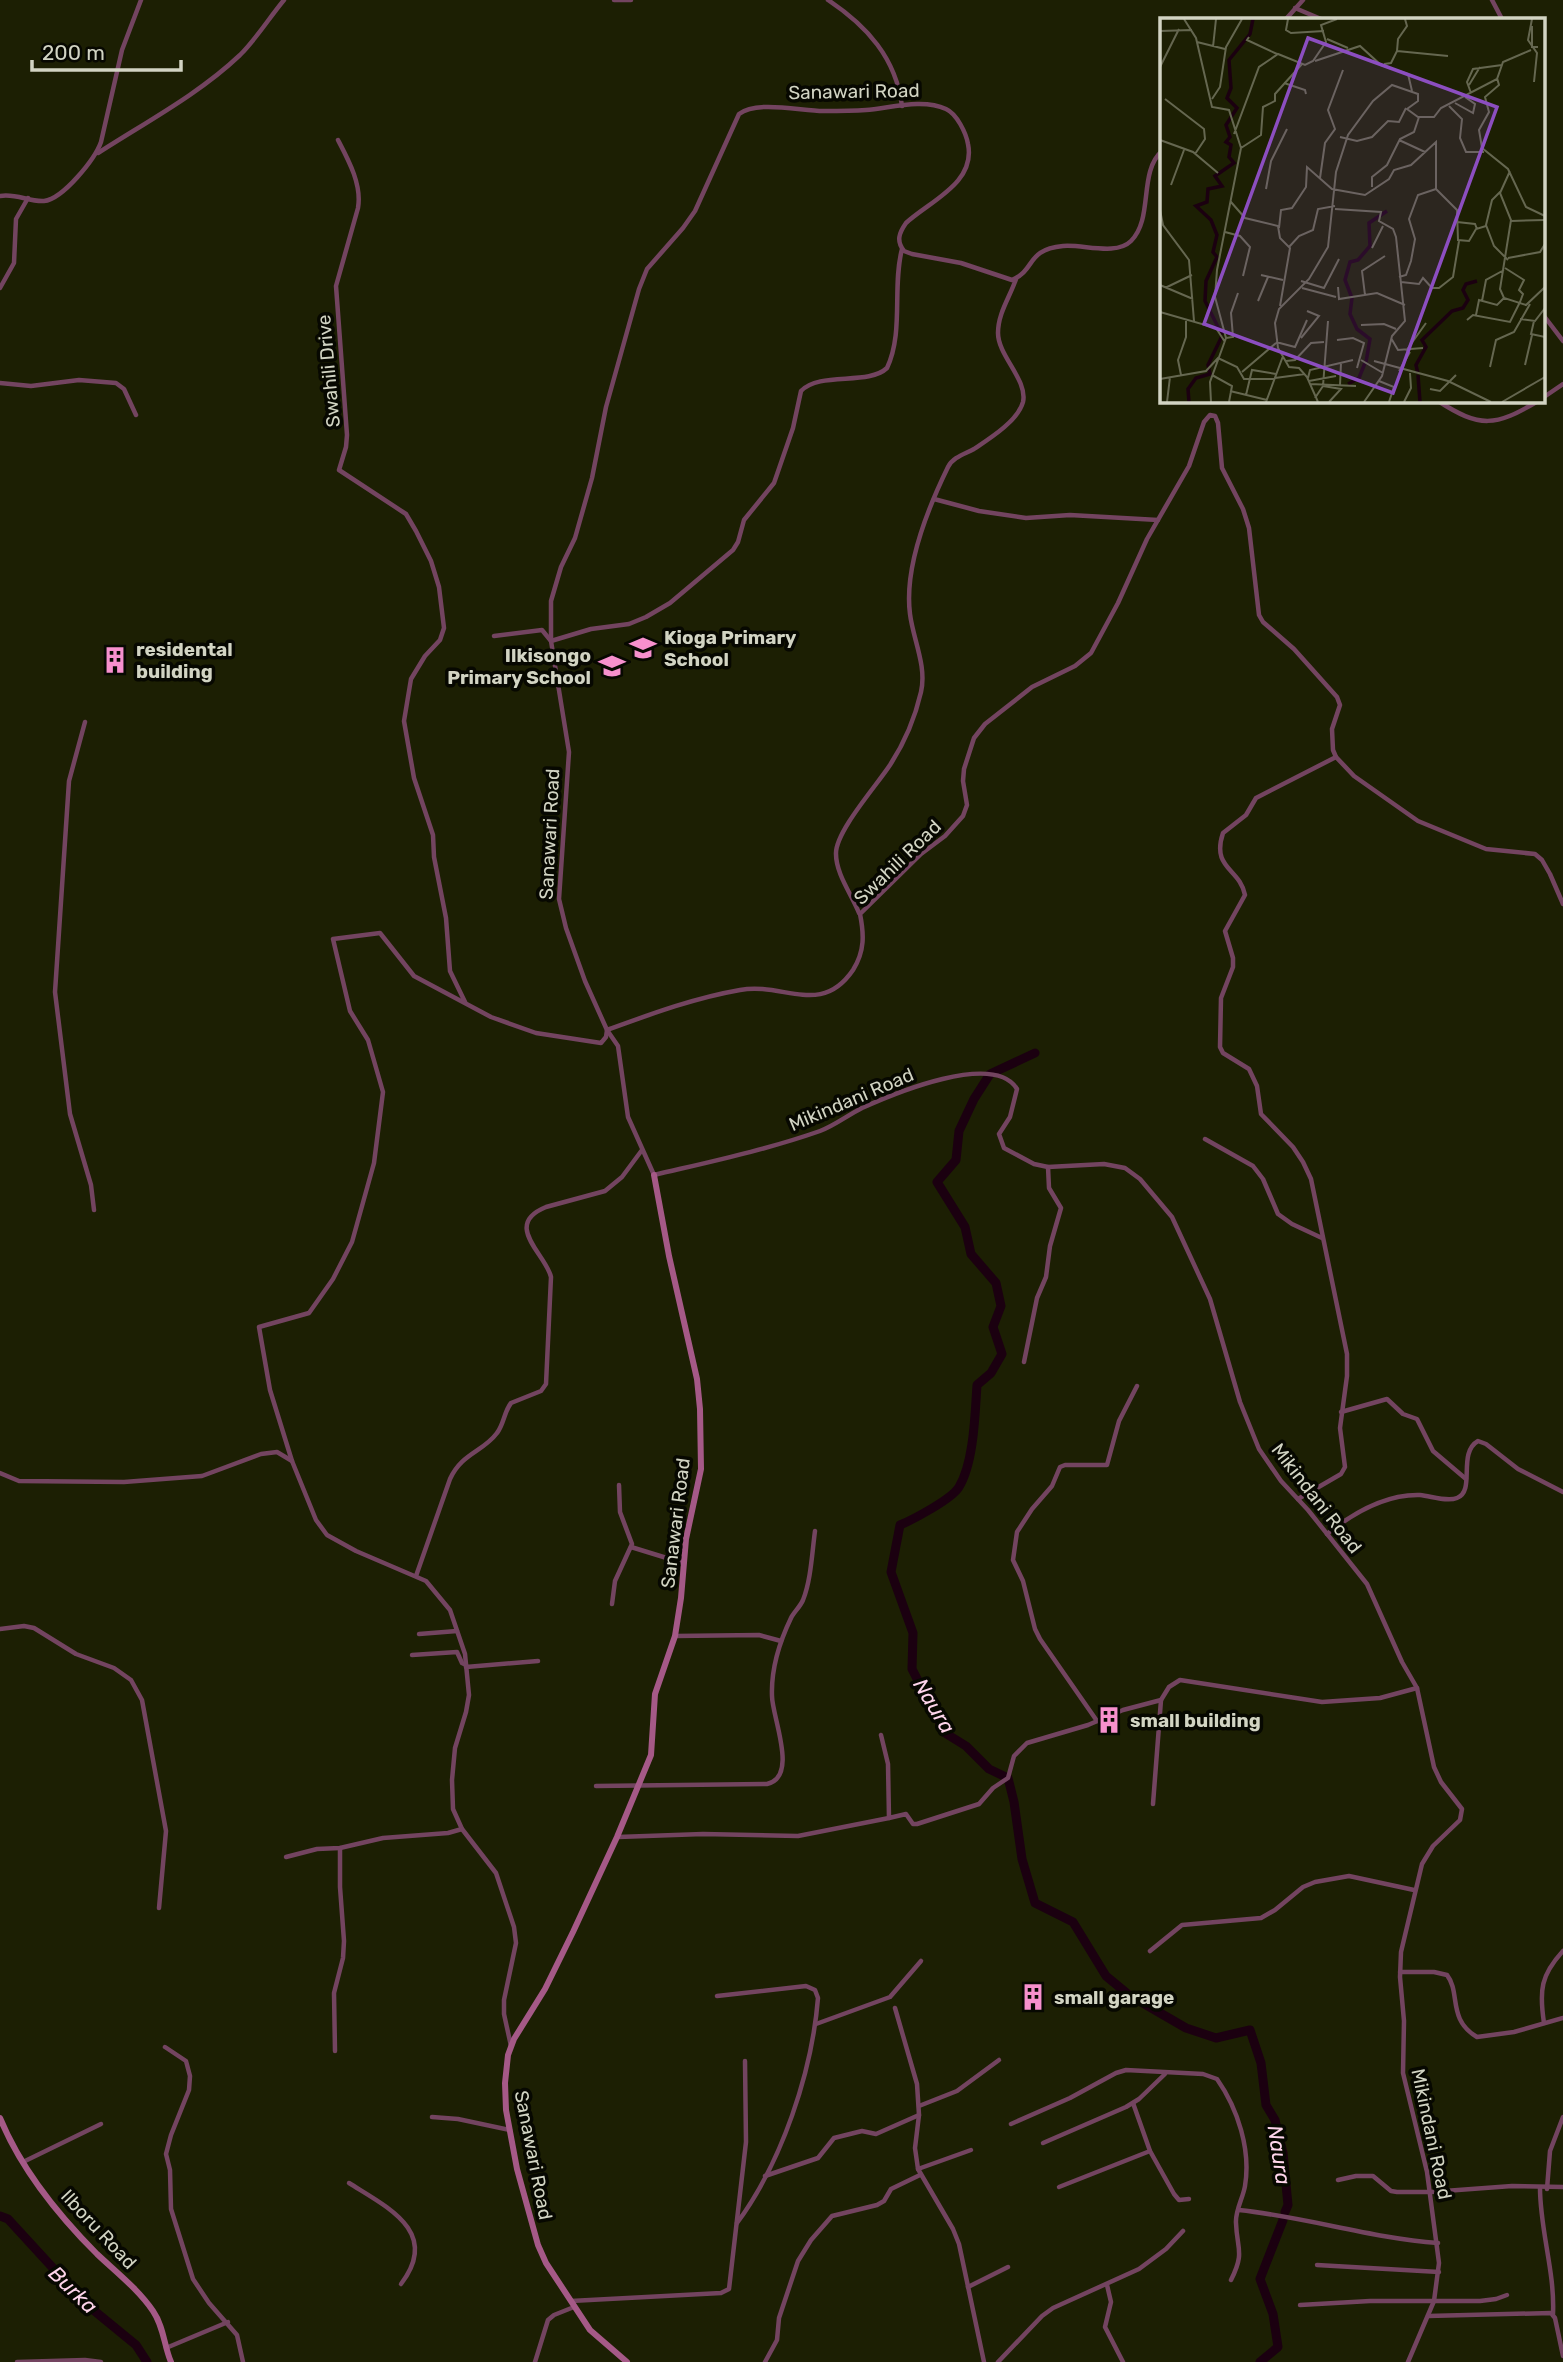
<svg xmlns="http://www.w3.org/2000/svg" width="1563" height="2362" viewBox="0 0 1563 2362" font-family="Rubik,sans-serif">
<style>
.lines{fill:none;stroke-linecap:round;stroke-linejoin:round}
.river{stroke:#1b0010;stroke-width:9}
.street{stroke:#734460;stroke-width:4.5}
.secondary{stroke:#a55987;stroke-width:6}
.labels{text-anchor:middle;stroke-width:7;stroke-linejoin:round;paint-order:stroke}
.street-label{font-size:19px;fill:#d2d4c3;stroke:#070801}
.poi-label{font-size:19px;font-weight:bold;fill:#d2d4c3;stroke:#070801;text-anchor:start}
.water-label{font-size:21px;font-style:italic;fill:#fed5eb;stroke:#070801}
.inset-river{fill:none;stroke:#1b0010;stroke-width:3.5}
.inset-road{fill:none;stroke:#656750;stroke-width:2}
.view{fill:#8c4ec0;fill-opacity:0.15;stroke:#8c4ec0;stroke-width:3.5}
.inset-edge{fill:none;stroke:#d2d4c3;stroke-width:3.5}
</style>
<rect width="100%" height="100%" fill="#1c1f03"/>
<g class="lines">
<g class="river">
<path d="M1035,1053L990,1074L974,1099L959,1131L956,1160L937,1182L965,1227L971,1254L996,1283L1001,1306L993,1327L1002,1354L991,1373L977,1385C975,1414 974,1462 959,1487C952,1499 914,1519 900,1525L891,1572L913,1633L912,1669L945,1733L966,1746L989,1769L1008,1778L1014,1802L1022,1859L1035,1903L1073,1922L1106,1976L1129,1995L1186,2028L1216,2038L1250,2030L1261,2063L1266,2105L1275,2120L1283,2153L1288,2205L1285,2212"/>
<path d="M0,2216L8,2219L86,2304L136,2345L147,2362"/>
<path d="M1260,2362L1278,2347L1273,2314L1260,2279L1283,2220"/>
</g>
<g class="street">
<path d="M614,0H631"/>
<path d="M828,0C867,26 896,58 902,106"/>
<path d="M1492,0L1502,19"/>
<path d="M1295,8L1321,19"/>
<path d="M1286,19L1303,0"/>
<path d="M338,140C349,161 362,185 358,208L336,286L347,435L346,447L339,470L406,514L416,531L431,561L439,587L444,628L440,640L425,656L411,679L404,721L414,778L433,835L434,857L446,918L450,971L465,1002"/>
<path d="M1162,151C1138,172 1154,218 1131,241C1116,256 1083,244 1063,246C1025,250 1037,269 1012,280L961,263L912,254L904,251C896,241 899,233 906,223C930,201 976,183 968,144C966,133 957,114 946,109C923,98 890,108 866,110C852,111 837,111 823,111C801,111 757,100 739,114L695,211L683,228L647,269L639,289L606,407L592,478L575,538L561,567L551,601V641L569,752L559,899L566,928L585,981L607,1030L618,1046L628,1117L654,1175C709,1162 766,1150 820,1131C834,1126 848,1115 862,1108C893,1094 994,1051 1017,1089L1010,1117L999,1134L1004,1148L1034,1164L1048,1167L1104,1164L1125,1168L1140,1179L1172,1217L1210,1299L1240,1402L1259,1449L1281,1481L1308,1510L1367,1584L1402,1662L1417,1688L1434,1767L1441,1782L1462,1809L1460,1820L1433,1846L1422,1864L1401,1952L1400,1977L1404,2021L1403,2073L1427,2172L1439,2263L1434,2301L1408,2362"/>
<path d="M98,153C146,122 199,94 240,55C257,38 269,18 284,0"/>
<path d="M0,196C16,193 29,202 44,201C63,199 95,159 101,142L122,50L141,0"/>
<path d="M0,288L14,263L16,219L28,198"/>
<path d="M1544,316L1563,341"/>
<path d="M0,383L31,386L79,380L116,383L124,389L136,415"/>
<path d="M1544,397L1563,384"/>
<path d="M1438,401C1480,428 1495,427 1538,401"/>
<path d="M934,499L979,511L1026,518L1070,515L1158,520"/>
<path d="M494,636L542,630L551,641L591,629L629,624L646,617L670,603L733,550L738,542L744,520L774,483L793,428L801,391C820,371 868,386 887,368C904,332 892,287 902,249"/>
<path d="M85,722L69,781L55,992L70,1114L91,1185L94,1210"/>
<path d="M859,913C852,895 836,874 836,854C835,832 877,785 890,765C905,742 915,718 921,692C927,666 913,639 910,614C904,568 928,508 948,467C953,457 965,454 974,449C989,439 1018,421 1023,402C1028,380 998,356 998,333C998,313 1010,297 1016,279"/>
<path d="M1205,1139L1253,1166L1263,1179L1278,1214L1292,1224L1322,1238"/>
<path d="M1024,1362L1037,1298L1046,1277L1050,1246L1061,1208L1049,1188L1048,1167"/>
<path d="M1341,1412L1387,1399L1403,1414L1417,1419L1433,1451L1466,1479"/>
<path d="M292,1461L270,1390L259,1327L309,1313L333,1279L352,1242L374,1163L383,1092L368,1040L350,1011L333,939L380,933L414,976L491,1017L536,1033L601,1043L606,1037L607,1030C651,1014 694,998 740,990C784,982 821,1017 853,970C865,951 864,934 860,914L921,854L945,836L963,816L967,805L963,781L964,769L974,738L985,724L1032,687L1075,666L1091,653L1118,603L1147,539L1189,466L1204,422L1210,415L1215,416L1218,423L1222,468L1243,509L1249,528L1259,615L1263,622L1294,649L1337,697L1340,705L1332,729L1333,750L1336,757L1354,776L1418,821L1486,849L1535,854L1542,860L1550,874L1563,904"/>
<path d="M0,1473L19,1481L124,1482L202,1476L261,1454L277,1452L292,1461L316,1520L327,1535L356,1551L426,1581L450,1610L465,1654L469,1695L466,1712L455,1748L452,1780L453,1809L462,1829L496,1873L514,1927L516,1943L504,2000V2014L511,2046"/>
<path d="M1298,1499L1341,1474L1345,1467L1340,1428L1347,1376V1354L1311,1179L1303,1162L1293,1147L1261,1114L1257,1086L1249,1069L1223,1053L1220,1047L1221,998L1233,967V958L1225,931L1245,895C1240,868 1211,869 1223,833L1246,815L1256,798L1336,757"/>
<path d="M1327,1534C1353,1513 1385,1494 1420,1495C1431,1496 1447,1502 1457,1498C1476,1491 1457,1453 1478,1441L1486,1444L1518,1469L1563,1492"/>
<path d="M631,1547L683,1563"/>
<path d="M416,1576L450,1479C462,1453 483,1452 497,1433C504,1424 504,1412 511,1403L541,1391L546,1384L551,1277C546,1254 502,1225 546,1207L605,1191L622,1177L642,1150"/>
<path d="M612,1604L615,1581L632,1544L620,1512L619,1485"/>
<path d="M0,1629L24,1626L34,1628L76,1654L114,1668L131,1680L142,1700L166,1831L159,1908"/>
<path d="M419,1634L457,1631"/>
<path d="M675,1636L759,1635L781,1641"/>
<path d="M412,1655L457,1652L462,1663L466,1665"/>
<path d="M466,1667L538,1661"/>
<path d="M1097,1721L1040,1639L1035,1629L1023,1581L1013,1560L1017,1532L1032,1509L1052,1486L1060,1467L1065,1465H1107L1119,1421L1137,1386"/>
<path d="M881,1735L888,1764L889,1818L906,1814L913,1824H917L979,1804L993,1788L1008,1778L1014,1756L1027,1743L1088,1725L1123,1710L1161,1700L1169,1687L1180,1680L1322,1702L1380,1698L1417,1688"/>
<path d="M596,1786L767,1784C799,1777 772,1717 772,1696C771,1669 779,1643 791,1618C794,1612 800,1607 803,1600C811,1580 812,1553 815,1531"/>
<path d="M1153,1804L1161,1700"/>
<path d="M618,1837L703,1834L798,1836L889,1818"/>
<path d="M286,1857L317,1849L340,1848L383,1838L448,1833L462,1829"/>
<path d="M1150,1951L1182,1925L1261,1918L1275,1910L1303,1887L1315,1882L1349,1876L1414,1890"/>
<path d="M1400,1972H1434L1447,1975C1461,1993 1447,2019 1477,2037L1514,2032L1563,2018"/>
<path d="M717,1996L806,1986L815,1990L818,1998C812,2072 782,2162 737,2223"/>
<path d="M895,2008L917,2084L919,2115L915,2148L918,2169L953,2229L959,2244L984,2362"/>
<path d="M1544,2023C1539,1990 1541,1975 1563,1951"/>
<path d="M816,2024L890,1997L921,1961"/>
<path d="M165,2047L186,2061L190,2076L189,2090L171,2135L166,2154L170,2170L171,2209L193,2279L209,2303L237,2335L243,2362"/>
<path d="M335,2051L334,1993L343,1958L344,1941L340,1887V1848"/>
<path d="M1133,2103L1150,2151L1174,2194L1179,2200L1189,2199"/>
<path d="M919,2106L957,2091L999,2060"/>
<path d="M432,2117L458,2119L510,2130"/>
<path d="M1011,2124L1070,2098L1116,2073L1126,2070L1203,2074L1217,2079C1238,2109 1251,2150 1245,2186C1243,2198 1235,2211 1236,2223C1237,2250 1245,2252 1231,2280"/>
<path d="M1043,2143L1126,2107L1139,2099L1165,2074"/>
<path d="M23,2162L101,2124"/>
<path d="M918,2169L971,2150"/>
<path d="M765,2176L818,2158L834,2138L862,2131L876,2134L919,2115"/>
<path d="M1338,2180L1356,2176H1373L1391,2191L1397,2192H1431L1512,2186L1563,2187"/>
<path d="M349,2183C387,2207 441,2232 401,2284"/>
<path d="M1059,2187L1150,2151"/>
<path d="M1540,2188C1540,2230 1555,2272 1553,2314"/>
<path d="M1547,2189L1550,2151L1563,2117"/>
<path d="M1239,2210C1306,2217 1371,2238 1438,2243"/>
<path d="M1317,2265L1439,2272"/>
<path d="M1107,2285L1111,2302L1105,2327L1123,2362"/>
<path d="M968,2287L1008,2267"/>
<path d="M571,2301L721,2293L729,2289L746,2142L745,2061"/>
<path d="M1300,2305L1370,2301H1480L1496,2299L1507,2295"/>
<path d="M1428,2316L1551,2313L1555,2318L1563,2356"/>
<path d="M166,2348L228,2322"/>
<path d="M17,2362L85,2360L101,2362"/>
<path d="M535,2362L548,2320L554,2315L574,2307"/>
<path d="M765,2362L777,2340L779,2318L798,2261L811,2240L832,2216L877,2205L884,2201L891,2189L920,2175"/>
<path d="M998,2362L1042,2316L1053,2308L1139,2269L1166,2249L1183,2231"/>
</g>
<g class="secondary">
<path d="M0,2118C21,2169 58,2215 97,2254C116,2272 138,2289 153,2311C164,2327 164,2346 171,2362"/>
<path d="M627,2362L590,2330L546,2263L538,2245L517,2169L506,2110L505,2083L508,2055L514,2039L545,1989L573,1932L617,1837L651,1755L655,1694L675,1636L681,1598L686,1539L701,1469L700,1409L697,1379L669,1256L654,1175"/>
</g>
</g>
<defs>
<symbol id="school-bare" viewBox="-9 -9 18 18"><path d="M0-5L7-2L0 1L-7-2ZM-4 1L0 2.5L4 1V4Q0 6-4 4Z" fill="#f790cd" stroke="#070801" stroke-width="2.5" paint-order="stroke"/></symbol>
<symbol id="building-bare" viewBox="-9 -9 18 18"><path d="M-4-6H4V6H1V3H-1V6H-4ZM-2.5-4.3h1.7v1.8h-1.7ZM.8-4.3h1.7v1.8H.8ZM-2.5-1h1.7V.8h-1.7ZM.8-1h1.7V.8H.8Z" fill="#f790cd" stroke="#070801" stroke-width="2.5" paint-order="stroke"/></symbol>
</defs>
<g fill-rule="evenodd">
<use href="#school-bare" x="624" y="629" width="38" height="38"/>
<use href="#building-bare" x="96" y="641" width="38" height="38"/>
<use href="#school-bare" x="593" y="647" width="38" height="38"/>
<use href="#building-bare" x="1090" y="1701" width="38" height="38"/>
<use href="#building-bare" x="1014" y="1978" width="38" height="38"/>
</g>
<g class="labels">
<g class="street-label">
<text transform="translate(854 91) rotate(-1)" y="7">Sanawari Road</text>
<text transform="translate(328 371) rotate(-95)" y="7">Swahili Drive</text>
<text transform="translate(549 834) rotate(-87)" y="7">Sanawari Road</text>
<text transform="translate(897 862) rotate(-44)" y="7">Swahili Road</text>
<text transform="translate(851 1099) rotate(-23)" y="7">Mikindani Road</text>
<text transform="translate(1317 1498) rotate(52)" y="7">Mikindani Road</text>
<text transform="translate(675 1523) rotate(-83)" y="7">Sanawari Road</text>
<text transform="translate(1432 2134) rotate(78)" y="7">Mikindani Road</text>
<text transform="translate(534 2155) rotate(79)" y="7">Sanawari Road</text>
<text transform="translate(99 2229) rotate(47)" y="7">Ilboru Road</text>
</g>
<g class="poi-label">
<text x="664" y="644">Kioga Primary<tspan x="664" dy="22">School</tspan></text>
<text x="136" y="656">residental<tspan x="136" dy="22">building</tspan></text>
<text x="591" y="662" text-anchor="end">Ilkisongo<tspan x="591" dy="22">Primary School</tspan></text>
<text x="1130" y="1727">small building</text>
<text x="1054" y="2004">small garage</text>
</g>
<g class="water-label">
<text transform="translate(934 1706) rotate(59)" y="7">Naura</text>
<text transform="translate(1279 2155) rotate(81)" y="7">Naura</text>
<text transform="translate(73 2290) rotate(44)" y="7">Burka</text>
</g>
</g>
<g transform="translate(1160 18)">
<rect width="385" height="385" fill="#1c1f03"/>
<path class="inset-river" d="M62,317L45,283L46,263L57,239L53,234L57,217L51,202L36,188L47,184L48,171L62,168L55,158L74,145L69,139L71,127L66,124L70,119L66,107L77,90L67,80L71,70L69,42L90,16L93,1M206,344L210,321L197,311L190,296L192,280L185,262L190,244L198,242L210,228L209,205L227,193M258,356L256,347L266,329L262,322L292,293L303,290L308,282L303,272L306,266L317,263M258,357L260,384M188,366L199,360L205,345M29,384L28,371L36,360L50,356L48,347L62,318"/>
<path class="inset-road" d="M24,1L36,20L52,89L69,92L81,130L57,252L55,279L66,320L50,364L51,384M128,1L126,12L131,15L164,13M372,1L368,22L377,35L374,64M372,8V29H378M0,13L32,12M89,19L87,22L117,36M167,21L188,30M37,24L65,31M53,29L56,1M237,33L288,38M155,43L200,28L221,47L248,56L252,73M224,46L231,45L237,33L238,21L247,8L245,1M0,49L19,11M337,60L339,67L325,79L329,94L319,112L322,130L348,151L366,189L385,198M124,65L145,72L146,76M309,67L320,49M311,75L307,64L313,51L342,47M5,81L44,111L45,121L35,136M52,81L60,69L66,29L82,1M295,85L313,95L315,86L305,79M289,88L302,101L300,120L306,134H324M74,116L99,49L118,36L145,47L153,43L166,24L161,7L177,1M180,119L197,123L212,119L228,103L239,104L246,90M0,122L33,134L58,155M239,122L265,134M81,130L101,117L103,89L115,83V76L142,46M350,153L340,175L351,202L340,271L344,280L366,287L385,269M160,160L165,125L175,111L168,92L183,52M11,167L24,132M212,169V159L227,147L240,121L254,114L259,99M106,171L111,143L127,111M341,173L332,182L326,207L334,228L348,242M71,184L85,200L118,208L120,220L130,230L120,288M175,191L221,194L219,203L233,211L236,219L245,303L232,318L222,358L204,384M0,192L3,207L29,242L34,303M351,203L385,202M297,204L315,206L317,211M119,210L121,192L132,190L146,169L147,149L172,171L205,177L229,161L234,152L251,147L276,124V171L297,192L298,222L309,223L316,211L326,208M65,214L80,218L90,229L83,258M129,229L139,218L153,212L158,191L175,188M212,230L223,208M348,240L380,234L385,226M345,250L364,262L359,272L363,276L360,284M101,257L123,262M239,259L246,257L251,243L255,221L249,201L258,177L276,171M141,263L164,270L179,241M241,264L259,266L263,260L272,270H279L293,259L299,223M0,267L33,281M178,269L179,281L217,275L245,287M5,270L32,257M142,270L176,279M205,277L202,253L225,238M98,283L108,259M322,283L326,262L344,252M0,294L56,310L65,324M316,297L319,282L337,287L344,280M360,301L375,303L385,290M307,302L313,297L350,304L360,284M374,303L371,316L385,319M201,307L224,306L236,311M66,320L73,319L71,295L78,275M141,320L159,298L147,293M231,320L238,332L263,330M177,322L193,320L204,325L197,350M116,324L135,329L147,302M246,333L266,305M201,342L223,355M126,343L135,342L151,325L164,324M214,343L288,363L331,384M365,347L372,317M330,349L336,322L354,314L370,286M239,353L250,334M82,354L116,325M21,357L18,342L26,319V301M52,357L72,368L69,384M115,360L145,356M148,360L150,352L193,342M0,361L46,353L58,340L77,349L84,361H114M149,363L176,358M219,363L234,369L229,384M150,366L196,368M180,367L181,345M163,368L181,371L169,384M270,371L280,373L296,357M70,373L107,382M86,377L92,352L116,356M155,380L163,368L168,303M7,384L10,359M106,384L123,338M158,384L147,359L139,350L129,349L118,330L115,305L119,291L149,261L168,229L176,154L188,117L213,83L232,67L258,76V83L247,91L258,99H274L281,90L337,61L343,44L371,32M244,384L251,370L250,355M342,384L385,359"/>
<path class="view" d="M148,20L337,89L233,375L44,306Z"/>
<rect width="385" height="385" class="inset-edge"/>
</g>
<path d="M32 60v10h149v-10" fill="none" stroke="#d2d4c3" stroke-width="3.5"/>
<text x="42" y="60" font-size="21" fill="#d2d4c3" stroke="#070801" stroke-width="5" paint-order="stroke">200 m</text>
</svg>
